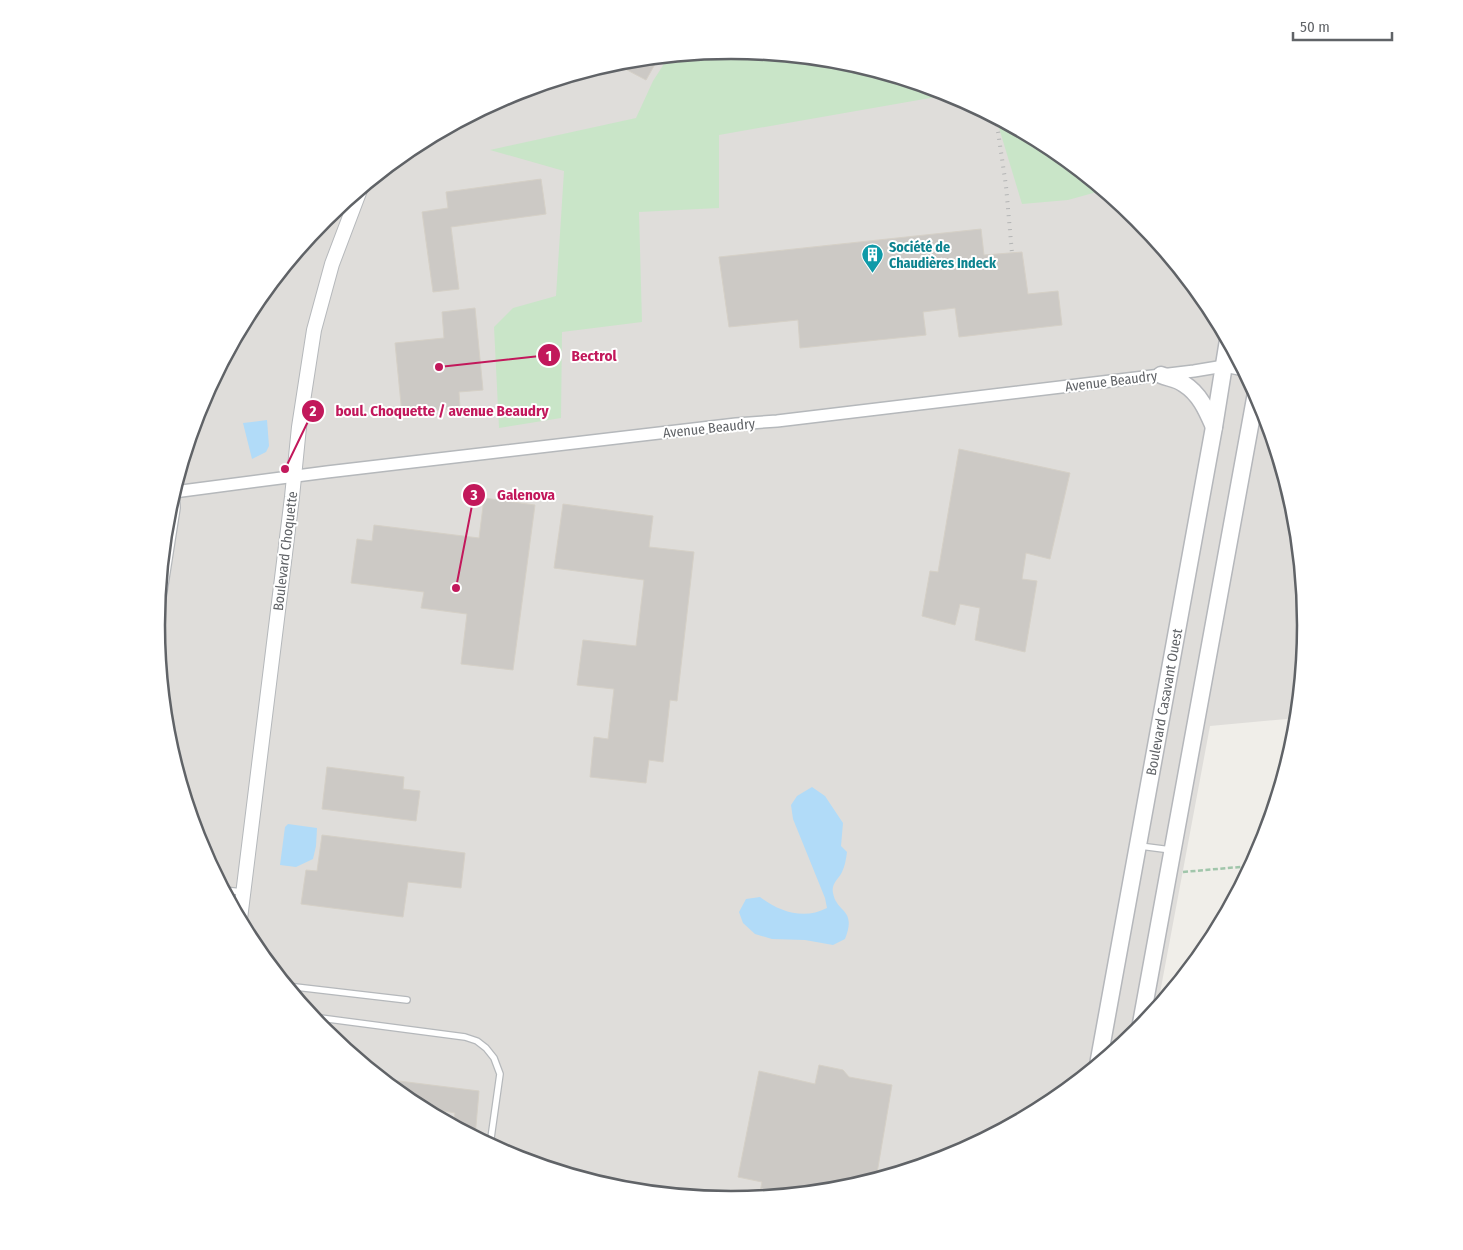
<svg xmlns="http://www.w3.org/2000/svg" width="1463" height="1250" viewBox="0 0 1463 1250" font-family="'Fira Sans Condensed',sans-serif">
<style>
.industrial{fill:#dfddda}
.green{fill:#c9e5c8}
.water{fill:#b1dbf8}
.building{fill:#ccc9c5;stroke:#d5d0c7}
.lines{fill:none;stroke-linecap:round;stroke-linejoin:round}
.service-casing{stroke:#b5b8bb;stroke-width:8}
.minor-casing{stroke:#b5b8bb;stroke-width:14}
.tertiary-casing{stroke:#b5b8bb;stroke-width:16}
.secondary-casing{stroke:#b5b7bb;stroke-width:19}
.path{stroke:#a1c6ab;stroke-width:2.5;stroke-dasharray:5 2.5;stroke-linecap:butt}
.service{stroke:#fff;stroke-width:5.5}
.minor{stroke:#fff;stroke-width:11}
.tertiary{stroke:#fff;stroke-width:14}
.secondary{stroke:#fff;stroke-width:16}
.rail{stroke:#b4b5b5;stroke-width:4;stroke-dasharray:1 6;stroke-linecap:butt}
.labels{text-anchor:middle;stroke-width:4;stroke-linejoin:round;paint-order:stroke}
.culture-label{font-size:14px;font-weight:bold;fill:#0d838f;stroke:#fff;text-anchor:start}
.street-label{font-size:14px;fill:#606367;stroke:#fff}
.rim{fill:none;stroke:#606367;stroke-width:2.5}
.leader{fill:none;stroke:#c2185b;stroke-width:2}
.callout-dot{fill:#c2185b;stroke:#fff;stroke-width:2}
.mark-label{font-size:15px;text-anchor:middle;font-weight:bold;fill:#fff}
.callout-label{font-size:15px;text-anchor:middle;font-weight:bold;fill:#c2185b;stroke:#fff;stroke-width:4;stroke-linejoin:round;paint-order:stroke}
</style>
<rect width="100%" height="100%" fill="#f0eee9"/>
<path class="industrial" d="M732,50L844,61L952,94L1051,147L1138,219L1210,306L1263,405L1296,513L1306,625L1297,718L1210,726L1157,1009L1138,1032L1051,1103L951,1156L843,1189L731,1200L619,1189L511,1156L412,1103L325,1031L253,944L200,845L167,737L157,625L168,513L200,405L254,305L325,218L412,147L512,94L620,61Z"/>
<g class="green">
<path d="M732,50L844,61L953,94L719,135V208L639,212L642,322L562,332L561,418L499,428L494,327L513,308L556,296L564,171L490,150L636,118L653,81L669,56Z"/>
<path d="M996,118L1051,147L1104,190L1068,200L1022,204Z"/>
</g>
<g class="water">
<path d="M267,420L269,446L266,452L252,459L243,423Z"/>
<path d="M812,787L825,796L843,823L841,846L847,852C846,859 845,866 842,872C839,879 831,883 833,893C837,914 857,908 845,939L833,945L805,940L772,939L755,934L743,923L739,912L746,899L760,897C780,912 804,920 827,908L825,898L793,819L791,805L797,796Z"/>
<path d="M288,824L317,828L316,846L313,859L296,867L280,865L285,827Z"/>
</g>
<g class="building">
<path d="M659,57L646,80L614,63L620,61Z"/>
<path d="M541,179L546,214L451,227L459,289L433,292L422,212L448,208L446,192Z"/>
<path d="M981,229L984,255L1022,252L1028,294L1058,291L1062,325L959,337L955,308L923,312L926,335L800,348L798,320L729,327L719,257Z"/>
<path d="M475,308L483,390L459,392L460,408L402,414L395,343L444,338L442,312Z"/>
<path d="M959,449L1070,473L1050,559L1026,553L1022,579L1037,581L1025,652L975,640L980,608L960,604L955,625L922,616L930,571L938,572Z"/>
<path d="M484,498L535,505L513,670L461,664L467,614L421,608L424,592L351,583L357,539L372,541L374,525L479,538Z"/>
<path d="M563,504L653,516L649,547L694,552L677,701L670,700L663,762L649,760L646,783L590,777L594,737L608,739L614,689L577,685L583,640L636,646L644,580L554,568Z"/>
<path d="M327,767L404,777L403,789L420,791L416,821L322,809Z"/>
<path d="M322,835L465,853L461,888L408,882L403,917L301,904L306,870L317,871Z"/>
<path d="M819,1065L843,1070L849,1077L892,1085L876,1179L843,1189L759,1197L762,1182L738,1177L759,1071L815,1084Z"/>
<path d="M383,1079L479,1091L475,1137L453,1125L455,1113L428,1108L427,1111L412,1103Z"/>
</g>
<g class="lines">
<defs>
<g id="service">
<path d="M157,622L159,623L177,508L176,492"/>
<path d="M1140,846L1171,850"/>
<path d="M224,890L243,892"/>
<path d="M287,986L407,1000"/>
<path d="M313,1017L465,1037L477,1041L486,1048L494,1058L500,1074L490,1145"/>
</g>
<path id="minor" d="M174,492L327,472L736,424L777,421L1194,371L1224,366L1244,370"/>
<path id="tertiary" d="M240,919L292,497L299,427L314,330L332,264L360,190"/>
<g id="secondary">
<path d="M1161,375C1168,378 1178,379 1184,384C1200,394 1207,411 1214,427"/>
<path d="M1140,1029L1256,393"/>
<path id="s1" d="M1098,1065L1214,427L1228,340"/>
</g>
</defs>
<use href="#service" class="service-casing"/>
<use href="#minor" class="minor-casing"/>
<use href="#tertiary" class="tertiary-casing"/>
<use href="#secondary" class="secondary-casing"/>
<path class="path" d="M1183,872L1251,866"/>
<use href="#service" class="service"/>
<use href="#minor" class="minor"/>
<use href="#tertiary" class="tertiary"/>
<use href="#secondary" class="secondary"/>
<path class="rail" d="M996,118L1006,186L1012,253"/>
</g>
<defs>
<symbol id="building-pin" viewBox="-11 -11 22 30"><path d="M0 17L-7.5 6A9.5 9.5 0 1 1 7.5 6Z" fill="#0f9aa8" stroke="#fff"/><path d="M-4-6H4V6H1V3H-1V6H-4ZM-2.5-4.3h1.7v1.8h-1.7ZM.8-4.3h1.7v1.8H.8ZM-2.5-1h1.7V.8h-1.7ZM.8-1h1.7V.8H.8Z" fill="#fff"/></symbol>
</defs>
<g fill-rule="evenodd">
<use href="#building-pin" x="860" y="242" width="25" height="34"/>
</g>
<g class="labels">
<g class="culture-label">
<text x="889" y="252">Société de<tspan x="889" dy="16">Chaudières Indeck</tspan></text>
</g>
<g class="street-label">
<text transform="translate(1111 381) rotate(-7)" y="5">Avenue Beaudry</text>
<text transform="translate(709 428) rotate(-6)" y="5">Avenue Beaudry</text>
<text transform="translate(285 551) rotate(-83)" y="5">Boulevard Choquette</text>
<text dy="5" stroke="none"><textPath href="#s1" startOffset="369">Boulevard Casavant Ouest</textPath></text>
</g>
</g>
<path d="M0 0H1463V1250H0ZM165 625a566 566 0 1 1 1132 0a566 566 0 1 1-1132 0Z" fill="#fff" fill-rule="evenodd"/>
<path class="rim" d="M165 625a566 566 0 1 1 1132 0a566 566 0 1 1-1132 0Z"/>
<path class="leader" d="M439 367L549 355M285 469L313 411M456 588L474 495"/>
<g class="callout-dot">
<circle cx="439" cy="367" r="5"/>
<circle cx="285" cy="469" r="5"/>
<circle cx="456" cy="588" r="5"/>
<circle cx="549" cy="355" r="12"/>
<circle cx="313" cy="411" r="12"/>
<circle cx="474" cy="495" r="12"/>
</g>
<g class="mark-label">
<text x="549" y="361">1</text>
<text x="313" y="416">2</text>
<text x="474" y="500">3</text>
</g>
<g class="callout-label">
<text x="594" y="361">Bectrol</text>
<text x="442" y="416">boul. Choquette / avenue Beaudry</text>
<text x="526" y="500">Galenova</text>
</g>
<path d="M1293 32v8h99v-8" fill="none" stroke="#606367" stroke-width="2.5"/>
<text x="1300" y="32" font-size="15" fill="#606367" stroke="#ffffff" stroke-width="4" paint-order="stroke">50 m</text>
</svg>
